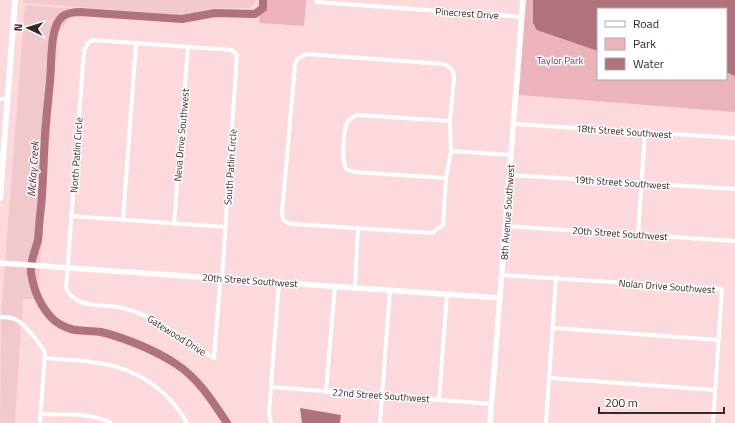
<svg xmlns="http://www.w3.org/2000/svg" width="735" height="423" viewBox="0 0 735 423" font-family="'Titillium Web',sans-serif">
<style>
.built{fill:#f1c8ce}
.green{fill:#ebb3bb;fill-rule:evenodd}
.water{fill:#b0727c}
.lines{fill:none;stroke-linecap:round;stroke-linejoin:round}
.river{stroke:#b0727c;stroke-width:8}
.street{stroke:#fff;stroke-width:4}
.secondary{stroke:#fff;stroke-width:5.5}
.primary{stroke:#fff;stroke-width:6}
.labels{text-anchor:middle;stroke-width:3;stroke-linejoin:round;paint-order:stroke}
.street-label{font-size:10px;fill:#372729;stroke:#fff}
.park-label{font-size:10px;fill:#833545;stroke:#fff}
.water-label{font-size:11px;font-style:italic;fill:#5f1428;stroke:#fff}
</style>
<rect width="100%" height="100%" fill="#fcd9dd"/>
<g class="built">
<path d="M23,0H257L250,8H215L182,15L23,3Z"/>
<path d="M25,5L120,12L70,16L58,35L40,263L5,261Z"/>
<path d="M5,265L40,268L37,299H23L22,321L11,315H1Z"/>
<path d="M1,319L10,320L16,322L21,327L15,423H0Z"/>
</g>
<g class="green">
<path d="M261,0H306L304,26L259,23Z"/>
<path d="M526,0H735V112L519,95ZM598,9H726V79H598Z"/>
</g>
<g class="water">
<path d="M533,0H735V76L726,72V9H598V51L537,30L533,23Z"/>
<path d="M300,408L341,415L340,423H302Z"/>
</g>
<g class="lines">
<path class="river" d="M227,423C213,402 198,378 176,364C155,350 125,338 101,332C90,330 77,332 68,328C46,321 34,294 31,273C30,261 35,252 38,240C39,233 39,224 40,216C44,185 43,154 46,122C47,108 49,94 50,80C52,64 49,26 63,16C68,13 74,12 80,12L182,19L215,13L255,14L263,8V0"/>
<g class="street">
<path d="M316,2L522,17"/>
<path d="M93,40L232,50L237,55L222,278L220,285L214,358C182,339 160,318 123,308C103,303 76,310 66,288L84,51L88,43Z"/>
<path d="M306,54L444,64C452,68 454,70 454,79L450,121L451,151L446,178L443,225L432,233L294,224L288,223L283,220L282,212L295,65L297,59Z"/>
<path d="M0,99H7"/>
<path d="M514,124L735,138"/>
<path d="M451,151L511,155"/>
<path d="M510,175L735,189"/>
<path d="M446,178L354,172L346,169C342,159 342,129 349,120C351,118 354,117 357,115L450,121"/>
<path d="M71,216L226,227"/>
<path d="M123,220L136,43"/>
<path d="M174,224L188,47"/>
<path d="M506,226L735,241"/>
<path d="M638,234L645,132"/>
<path d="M502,275L722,289L713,423"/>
<path d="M355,287L358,229"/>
<path d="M0,317C5,317 11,317 15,319C25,324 39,343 45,352L40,423"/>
<path d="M554,328L719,340"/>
<path d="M45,358C65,360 85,360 104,364C139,370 170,392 187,423"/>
<path d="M550,378L715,390"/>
<path d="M271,387L492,404"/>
<path d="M326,392L335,286"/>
<path d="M439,399L447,294"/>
<path d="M41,414C63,415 90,412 111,423"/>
<path d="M271,423L269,413L271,387L279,282"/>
<path d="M380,423L390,290"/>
<path d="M546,423L556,278"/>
</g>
<g class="secondary">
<path d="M0,263L500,298"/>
<path d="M490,423L523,0"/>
</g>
<path class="primary" d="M0,198L15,0"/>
</g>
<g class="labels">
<g class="street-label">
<text transform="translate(467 13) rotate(4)" y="4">Pinecrest Drive</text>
<text transform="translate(624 131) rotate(4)" y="4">18th Street Southwest</text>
<text transform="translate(181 135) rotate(-85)" y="4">Neva Drive Southwest</text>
<text transform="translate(76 155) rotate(-86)" y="4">North Patlin Circle</text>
<text transform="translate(230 167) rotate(-86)" y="4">South Patlin Circle</text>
<text transform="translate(622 182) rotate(4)" y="4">19th Street Southwest</text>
<text transform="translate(507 212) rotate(-86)" y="4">8th Avenue Southwest</text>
<text transform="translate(620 233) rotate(4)" y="4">20th Street Southwest</text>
<text transform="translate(250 280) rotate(4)" y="4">20th Street Southwest</text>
<text transform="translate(667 286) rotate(4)" y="4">Nolan Drive Southwest</text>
<text transform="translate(177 335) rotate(32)" y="4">Gatewood Drive</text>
<text transform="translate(381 395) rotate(4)" y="4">22nd Street Southwest</text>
</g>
<g class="park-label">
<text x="560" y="64">Taylor Park</text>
</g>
<g class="water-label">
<text transform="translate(33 169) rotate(-86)" y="4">McKay Creek</text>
</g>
</g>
<rect x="597" y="8" width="130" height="72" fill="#ffffff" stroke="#afa9a9"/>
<rect x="605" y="21" width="20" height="6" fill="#ffffff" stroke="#afa9a9"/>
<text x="633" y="28" font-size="12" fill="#372729">Road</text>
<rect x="605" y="38" width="20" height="12" fill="#ebb3bb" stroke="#afa9a9"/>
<text x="633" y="48" font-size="12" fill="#372729">Park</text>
<rect x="605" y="58" width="20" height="12" fill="#b0727c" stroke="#afa9a9"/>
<text x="633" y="68" font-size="12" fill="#372729">Water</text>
<g transform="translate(28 28) rotate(274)" stroke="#ffffff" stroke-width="3" paint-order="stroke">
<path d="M0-3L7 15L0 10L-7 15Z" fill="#372729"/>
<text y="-6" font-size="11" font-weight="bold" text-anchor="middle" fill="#372729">N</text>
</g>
<path d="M599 407v6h125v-6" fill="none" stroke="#372729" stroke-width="2"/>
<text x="605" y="407" font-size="12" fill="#372729" stroke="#ffffff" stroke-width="3" paint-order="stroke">200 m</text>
</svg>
